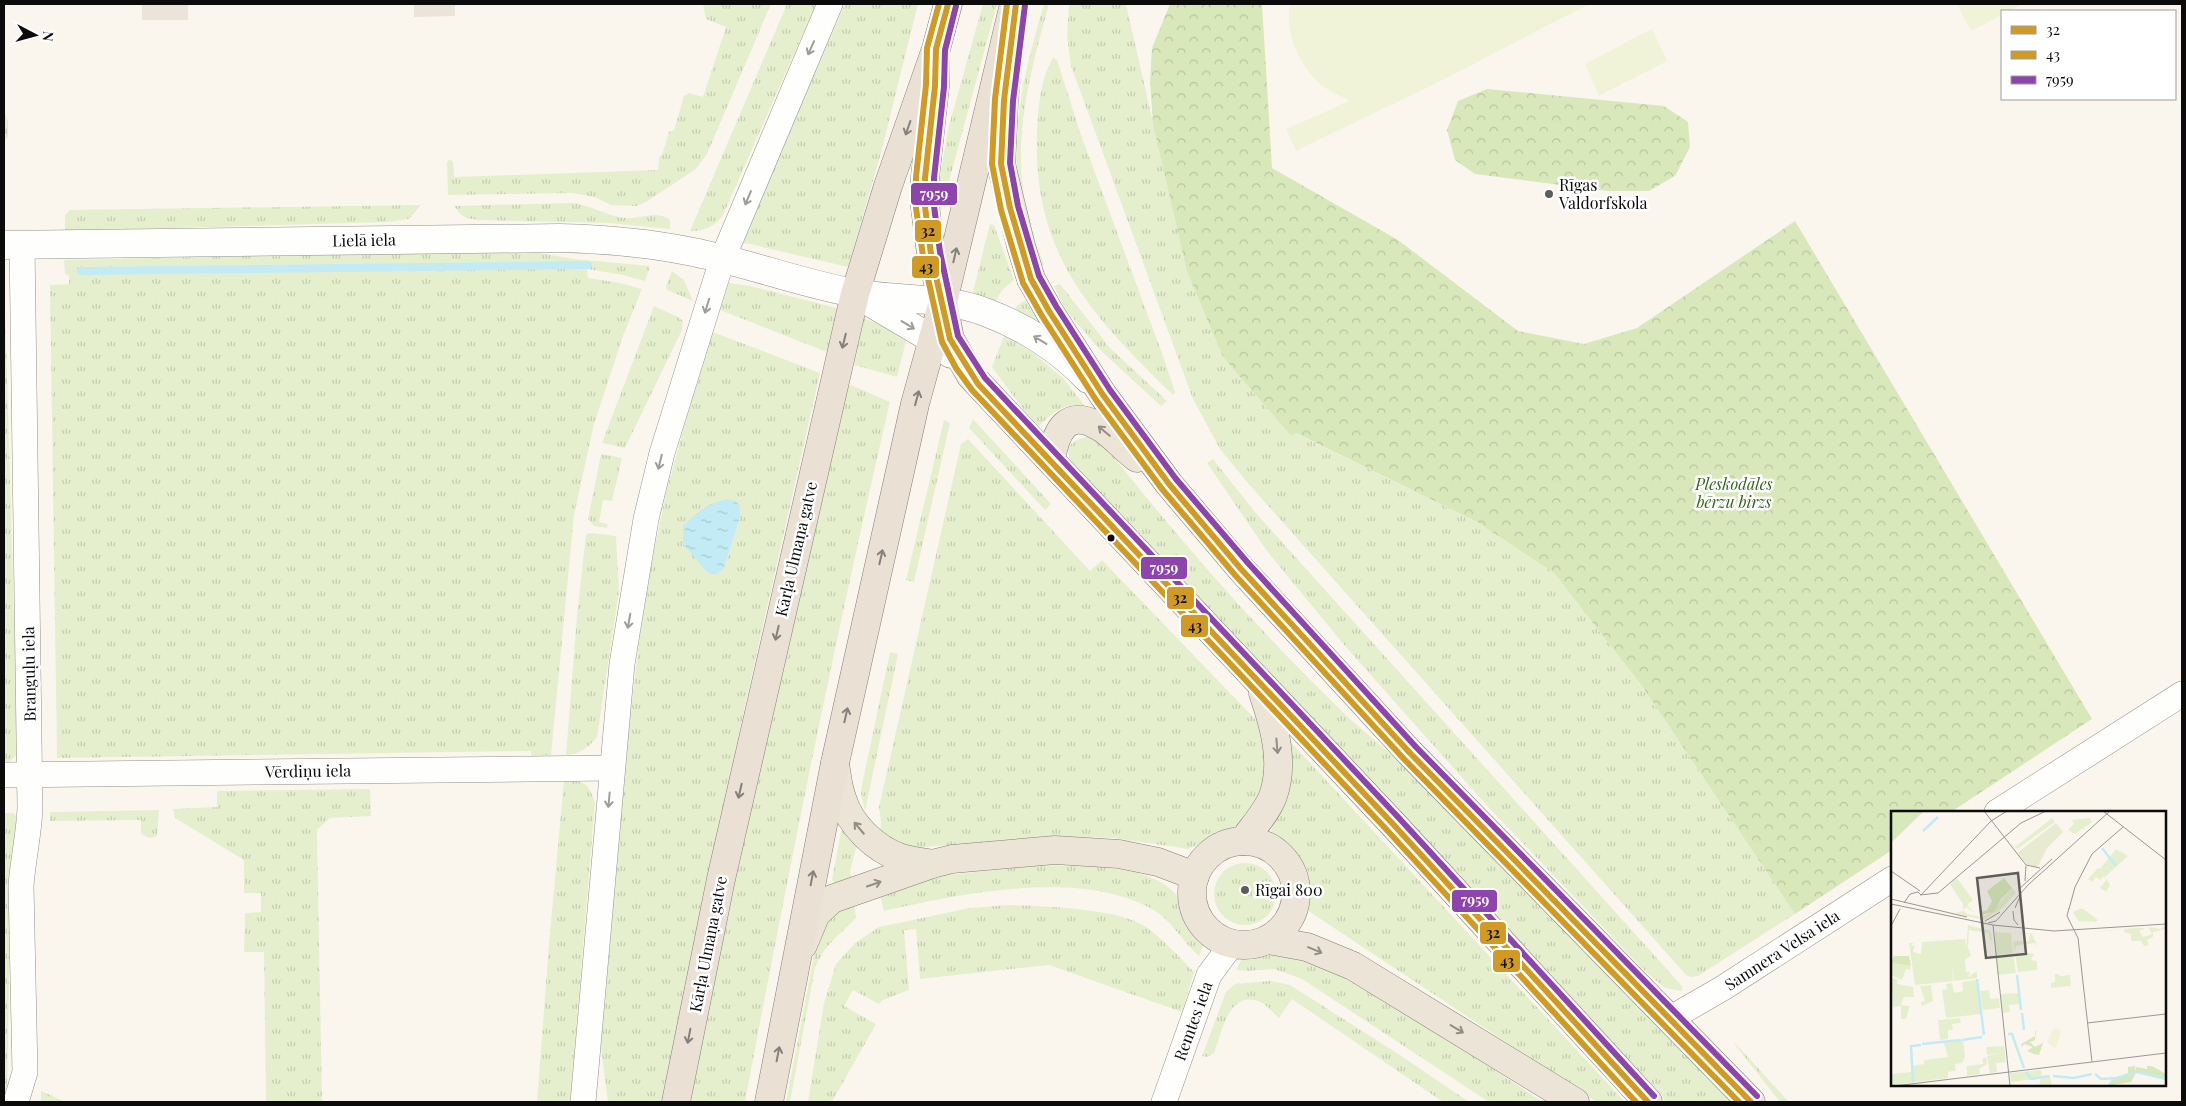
<svg xmlns="http://www.w3.org/2000/svg" width="2186" height="1106" viewBox="0 0 2186 1106" font-family="'Playfair Display',serif">
<style>
.grass{fill:url(#grass-tufts)}
.forest{fill:url(#forest-crowns)}
.pitch{fill:#f0f3d7}
.plaza{fill:#eae4d9}
.water{fill:url(#water-ripples)}
.lines{fill:none;stroke-linecap:round;stroke-linejoin:round}
.stream{stroke:#c3ebf6;stroke-width:8}
.minor-casing{stroke:#93918d;stroke-width:26}
.tertiary-casing{stroke:#93918d;stroke-width:29}
.primary-casing{stroke:#807e7a;stroke-width:29}
.trunk-casing{stroke:#807e7a;stroke-width:29}
.minor{stroke:#fefefc;stroke-width:25}
.tertiary{stroke:#fefefc;stroke-width:28}
.primary{stroke:#ece4d6;stroke-width:28}
.trunk{stroke:#eae0d4;stroke-width:28}
.bus-1-casing{stroke:#fff;stroke-width:10}
.bus-2-casing{stroke:#fff;stroke-width:10}
.bus-3-casing{stroke:#fff;stroke-width:10}
.bus-1{stroke:#d19b23;stroke-width:6}
.bus-2{stroke:#d19b23;stroke-width:6}
.bus-3{stroke:#8e44ad;stroke-width:6}
.oneway{stroke:#9d9d9c}
.oneway2{stroke:#86807a}
.oneway3{stroke:#928d85}
.poi-dot{fill:#5f5d5a;stroke:#fff;stroke-width:2}
.bus-dot{fill:#0b0b0b;stroke:#fff;stroke-width:2}
.labels{text-anchor:middle;stroke-width:5;stroke-linejoin:round;paint-order:stroke}
.poi-label{font-size:16px;fill:#0b0b0b;stroke:#fff;text-anchor:start}
.street-label{font-size:16px;fill:#0b0b0b;stroke:#fff}
.park-label{font-size:16px;font-style:italic;fill:#33651a;stroke:#fff}
.inset-river{fill:none;stroke:#c3ebf6;stroke-width:2.5}
.inset-road{fill:none;stroke:#9a9893;stroke-width:1}
.view{fill:#5f5d5a;fill-opacity:0.15;stroke:#5f5d5a;stroke-width:2.5}
.inset-edge{fill:none;stroke:#0b0b0b;stroke-width:2.5}
.line-badge{stroke:#fff;stroke-width:2}
.badge-label{font-size:14px;text-anchor:middle;font-weight:bold;fill:#fff}
.pale-badge-label{font-size:14px;text-anchor:middle;font-weight:bold;fill:#111}
</style>
<defs>
<pattern id="grass-tufts" width="24" height="20" patternUnits="userSpaceOnUse" patternTransform="scale(1.25)"><rect width="24" height="20" fill="#e6efcd"/><path d="M3 7l-1-3M5 7V3M7 7l1-3M15 17l-1-3M17 17v-4M19 17l1-3" fill="none" stroke="#c4ccaf"/></pattern>
<pattern id="forest-crowns" width="20" height="18" patternUnits="userSpaceOnUse" patternTransform="scale(1.25)"><rect width="20" height="18" fill="#d8e8ba"/><path d="M2 6a3 3 0 1 1 6 0M12 15a3 3 0 1 1 6 0" fill="none" stroke="#b8c69f"/></pattern>
<pattern id="water-ripples" width="26" height="14" patternUnits="userSpaceOnUse" patternTransform="scale(1.25)"><rect width="26" height="14" fill="#c3ebf6"/><path d="M2 4q2-2 4 0t4 0M15 11q2-2 4 0t4 0" fill="none" stroke="#a6c8d2"/></pattern>
</defs>
<rect width="100%" height="100%" fill="#faf6ee"/>
<g class="grass">
<path d="M703,4H771L707,154L696,169L646,202L636,206L611,205L594,197L572,193L448,195L447,162L450,159L453,162L454,177L658,170L659,157L662,155L669,132L674,130L684,96L689,93L703,97L726,27L706,19Z"/>
<path d="M787,4H816L723,215C714,227 705,231 690,231Z"/>
<path d="M845,4H918L881,153L848,267L741,242Z"/>
<path d="M983,4H997L936,229L940,176L948,129Z"/>
<path d="M1044,4H1049C1031,70 1014,129 1024,199C1028,221 1036,243 1044,265L1040,266C1034,245 1026,222 1021,200C1007,136 1026,66 1044,4Z"/>
<path d="M1069,4H1126L1187,272L1223,357L1291,436L1295,433L1477,522L1554,573L1642,686L1795,914L1698,976L1691,977L1686,975L1246,481L1220,449L1193,399L1071,66L1067,36Z"/>
<path d="M1053,58L1057,60L1081,135L1163,356L1175,392L1173,395C1093,317 1033,255 1037,136C1038,111 1040,79 1053,58Z"/>
<path d="M4,110L8,121V137L5,140Z"/>
<path d="M573,203C592,205 609,218 629,218C644,218 656,210 670,220V229L609,223L479,220C464,218 463,218 454,206Z"/>
<path d="M421,205L409,219L388,222L65,231V215L70,210Z"/>
<path d="M990,224L994,225L1014,280L1002,290L993,306L972,296Z"/>
<path d="M521,250L574,259L650,266L645,281L623,275L587,269L588,278L620,283L642,289L623,336L594,424L574,515L551,755L531,756V751L57,758L50,285L69,284V276L65,274L64,260Z"/>
<path d="M672,271L684,280L693,301L667,290L666,286Z"/>
<path d="M4,272L18,750C15,758 12,761 4,763Z"/>
<path d="M729,283L750,286L837,308L827,352L720,310Z"/>
<path d="M1060,284L1110,348L1167,401L1161,406L1099,349L1065,309L1054,286Z"/>
<path d="M1025,300L1039,322L1032,327L1011,317L1017,306Z"/>
<path d="M654,306L678,317L683,321L682,330L625,448L602,443Z"/>
<path d="M864,318L885,327L906,341L897,377L854,365Z"/>
<path d="M710,331L820,373L746,701L662,1102H608L601,1047L626,754L639,641L652,561L666,493Z"/>
<path d="M1004,336L1032,352L1063,378L1085,406C1064,402 1054,412 1039,426L1026,413L992,367Z"/>
<path d="M851,385L890,402C836,634 789,868 745,1102H689L761,756L845,387Z"/>
<path d="M973,419L1051,504L1045,510L969,428Z"/>
<path d="M944,420L950,423L914,582L906,580Z"/>
<path d="M1087,437L1096,438L1105,446C1181,542 1261,634 1350,719C1369,736 1389,752 1408,769L1731,1102H1666L1483,901L1070,461C1065,446 1073,439 1087,437Z"/>
<path d="M968,439L1090,571L1102,560L1255,719L1264,734L1267,776L1254,807L1239,824L1189,849L1113,838L1053,836L914,848L902,847L880,834L881,822L879,807L961,444Z"/>
<path d="M601,454L622,458L612,501L603,500L599,522L608,524L607,528L594,526L588,519Z"/>
<path d="M1213,459L1255,512L1682,986V991L1665,988L1646,972L1490,809L1345,646L1267,551L1207,463Z"/>
<path d="M592,533L616,536L619,591L597,737C589,747 580,754 566,755L577,616L586,534Z"/>
<path d="M890,652L898,654L865,811L861,794L862,785Z"/>
<path d="M1287,738L1625,1102H1596L1307,910C1315,873 1301,851 1271,831L1281,803Z"/>
<path d="M564,780C586,781 587,782 595,802L570,1102H537L549,944Z"/>
<path d="M370,789L371,816L330,818L317,830L322,1102H266L264,952H244L245,913L261,912V893H244V860L175,818L173,809L217,807V791Z"/>
<path d="M159,810L157,836C151,839 146,838 141,833V820L50,821V812Z"/>
<path d="M4,813H14C23,825 14,847 11,860L7,1102H4Z"/>
<path d="M847,829L858,841L850,871L852,879L837,885L832,880L841,831Z"/>
<circle cx="1245" cy="894" r="31"/>
<path d="M1042,865C1081,867 1157,862 1180,900C1186,910 1187,923 1193,933C1196,937 1200,941 1204,944L1199,956C1182,941 1171,919 1150,908C1079,869 959,894 884,911L879,891L938,876Z"/>
<path d="M854,899L856,918C837,938 827,941 815,968L790,1102H786L817,940L824,923Z"/>
<path d="M1009,905C1042,906 1119,908 1146,927C1163,939 1179,957 1194,972L1182,1012L1049,965L920,979L916,929L904,930L909,990L883,1000L879,1004L853,990L844,1006L876,1024L832,1102H808L824,1003L836,964L855,943L879,927L970,908Z"/>
<path d="M1290,951L1306,954L1424,1024L1543,1102H1489L1302,979L1274,969L1247,971L1236,970L1242,958H1256Z"/>
<path d="M1270,981L1290,985L1400,1055L1469,1102H1443L1292,999L1279,1018C1273,1013 1267,1005 1260,1002C1229,989 1222,1032 1214,1053L1207,1057L1202,1056L1226,992L1235,984Z"/>
<path d="M1735,1043L1789,1102H1780L1736,1046Z"/>
<path d="M41,1091L66,1102H41Z"/>
</g>
<g class="forest">
<path d="M1170,4H1262L1272,168L1398,240L1518,331L1584,344L1637,328L1795,221L2092,719L1951,812H1892V850L1795,914L1642,686L1554,573L1477,522L1296,433L1291,436L1223,357L1187,272L1153,124L1150,82L1152,48Z"/>
<path d="M1487,89L1664,106L1688,122L1690,147L1675,176L1649,191H1608L1475,174L1455,160L1447,130L1458,101Z"/>
</g>
<g class="pitch">
<path d="M1290,4H1590L1436,83L1296,151L1286,129L1350,101C1340,96 1329,91 1320,84C1299,65 1284,32 1290,4Z"/>
<path d="M1957,4H2023L2009,11H2002V15L1971,31Z"/>
<path d="M1652,29L1667,61L1599,96L1585,64Z"/>
</g>
<g class="plaza">
<rect x="142" y="4" width="46" height="16"/>
<path d="M414,4H455V16L414,17Z"/>
</g>
<path class="water" d="M727,499C739,500 741,505 740,517L723,570L715,575L707,572L683,544V526C696,512 708,503 727,499Z"/>
<g class="lines">
<path class="stream" d="M81,271L588,265"/>
<defs>
<g id="minor">
<path d="M4,775L611,768"/>
<path d="M1997,812L2182,694"/>
<path d="M1671,1018L1723,988L1892,879"/>
<path d="M16,1102L25,1072L21,886C23,859 29,834 30,808L22,244"/>
<path d="M583,1102L622,664L646,519L662,453L722,260L830,4"/>
<path d="M1164,1102L1209,975L1232,944"/>
</g>
<g id="tertiary">
<path d="M4,245L559,238C604,239 649,243 693,252C748,263 800,283 854,293C898,301 943,296 985,312C1023,326 1061,350 1088,379"/>
<path d="M861,297L932,339L951,354"/>
</g>
<g id="primary">
<path d="M935,60V86L925,178V207L931,254L943,302L950,339L971,376L1392,823L1648,1102"/>
<path d="M1007,70L1004,100L1001,164L1021,246L1031,279L1049,311L1103,395L1169,484L1241,569L1410,753L1751,1102"/>
<path d="M1051,459C1056,432 1066,408 1098,426C1112,433 1124,449 1137,458"/>
<path d="M835,764C837,775 838,788 842,798C850,825 875,849 901,858C911,861 922,862 932,864"/>
<circle cx="1244" cy="893" r="52"/>
<path d="M1243,841C1253,827 1267,812 1273,796C1285,762 1274,725 1263,693"/>
<path d="M1268,940L1307,947L1353,966L1575,1102"/>
<path d="M803,945L816,914L832,899L932,864L952,859L1055,850L1119,854L1158,862L1195,876"/>
</g>
<g id="trunk">
<path d="M676,1102L721,879L855,294L888,186L936,49L948,4"/>
<path d="M769,1102L835,763L915,404L943,302L1014,4"/>
</g>
</defs>
<use href="#minor" class="minor-casing"/>
<use href="#tertiary" class="tertiary-casing"/>
<use href="#primary" class="primary-casing"/>
<use href="#trunk" class="trunk-casing"/>
<use href="#minor" class="minor"/>
<use href="#tertiary" class="tertiary"/>
<use href="#primary" class="primary"/>
<use href="#trunk" class="trunk"/>
<defs>
<g id="bus-1">
<path d="M948,4L936,49L935,86L925,178V207L931,254L950,339L978,384L1392,823L1648,1102"/>
<path d="M1016,4L1004,100L1001,164L1010,208L1031,279L1049,311L1103,395L1169,484L1241,569L1410,753L1751,1102"/>
</g>
<g id="bus-2">
<path d="M939,4L927,48L926,85L916,177V208L923,256L942,342L956,368L972,390L1386,829L1636,1102"/>
<path d="M1007,4L995,99L992,164L1001,210L1023,283L1042,316L1096,400L1162,489L1235,575L1404,759L1739,1102"/>
</g>
<g id="bus-3">
<path d="M1025,5L1013,101L1010,163L1018,206L1039,276L1056,306L1110,390L1176,479L1248,563L1416,747L1757,1096"/>
<path d="M956,6L945,50L944,87L934,178V206L940,252L958,336L985,378L1398,817L1654,1096"/>
</g>
</defs>
<use href="#bus-1" class="bus-1-casing"/>
<use href="#bus-2" class="bus-2-casing"/>
<use href="#bus-3" class="bus-3-casing"/>
<use href="#bus-1" class="bus-1"/>
<use href="#bus-2" class="bus-2"/>
<use href="#bus-3" class="bus-3"/>
</g>
<defs><path id="oneway-shaft" d="M-6 0H5M1.5-3L5.5 0L1.5 3" fill="none" stroke-width="1.6" stroke-linecap="round" stroke-linejoin="round" transform="scale(1.25)"/></defs>
<g class="oneway">
<use href="#oneway-shaft" transform="translate(811 48) rotate(114)"/>
<use href="#oneway-shaft" transform="translate(748 198) rotate(113)"/>
<use href="#oneway-shaft" transform="translate(707 306) rotate(107)"/>
<use href="#oneway-shaft" transform="translate(908 325) rotate(31)"/>
<use href="#oneway-shaft" transform="translate(1040 340) rotate(-149)"/>
<use href="#oneway-shaft" transform="translate(660 462) rotate(104)"/>
<use href="#oneway-shaft" transform="translate(629 621) rotate(100)"/>
<use href="#oneway-shaft" transform="translate(609 800) rotate(95)"/>
</g>
<g class="oneway2">
<use href="#oneway-shaft" transform="translate(908 128) rotate(109)"/>
<use href="#oneway-shaft" transform="translate(955 255) rotate(-77)"/>
<use href="#oneway-shaft" transform="translate(844 341) rotate(104)"/>
<use href="#oneway-shaft" transform="translate(917 398) rotate(-75)"/>
<use href="#oneway-shaft" transform="translate(881 557) rotate(-77)"/>
<use href="#oneway-shaft" transform="translate(777 633) rotate(103)"/>
<use href="#oneway-shaft" transform="translate(846 715) rotate(-77)"/>
<use href="#oneway-shaft" transform="translate(740 791) rotate(103)"/>
<use href="#oneway-shaft" transform="translate(812 878) rotate(-79)"/>
<use href="#oneway-shaft" transform="translate(689 1036) rotate(101)"/>
<use href="#oneway-shaft" transform="translate(778 1054) rotate(-79)"/>
</g>
<g class="oneway3">
<use href="#oneway-shaft" transform="translate(1104 431) rotate(-140)"/>
<use href="#oneway-shaft" transform="translate(1277 746) rotate(85)"/>
<use href="#oneway-shaft" transform="translate(859 828) rotate(-130)"/>
<use href="#oneway-shaft" transform="translate(874 884) rotate(-19)"/>
<use href="#oneway-shaft" transform="translate(1315 950) rotate(23)"/>
<use href="#oneway-shaft" transform="translate(1457 1029) rotate(31)"/>
</g>
<g class="poi-dot">
<circle cx="1549" cy="194" r="5"/>
<circle cx="1245" cy="890" r="5"/>
</g>
<circle class="bus-dot" cx="1111" cy="538" r="4.5"/>
<g class="labels">
<g class="poi-label">
<text x="1559" y="191">Rīgas<tspan x="1559" dy="18">Valdorfskola</tspan></text>
<text x="1255" y="896">Rīgai 800</text>
</g>
<g class="street-label">
<text transform="translate(364 240) rotate(-1)" y="6">Lielā iela</text>
<text transform="translate(796 549) rotate(-77)" y="6">Kārļa Ulmaņa gatve</text>
<text transform="translate(29 674) rotate(-91)" y="6">Branguļu iela</text>
<text transform="translate(308 771) rotate(-1)" y="6">Vērdiņu iela</text>
<text transform="translate(708 944) rotate(-79)" y="6">Kārļa Ulmaņa gatve</text>
<text transform="translate(1782 950) rotate(-33)" y="6">Samnera Velsa iela</text>
<text transform="translate(1193 1021) rotate(-70)" y="6">Remtes iela</text>
</g>
<g class="park-label">
<text x="1734" y="490">Pleskodāles<tspan x="1734" dy="18">bērzu birzs</tspan></text>
</g>
</g>
<g transform="translate(1891 811)">
<rect width="275" height="275" fill="#faf6ee"/>
<path d="M208,5L186,24L181,28L200,12L184,23L177,19L183,13L181,9L199,7L200,11ZM161,7L164,11L126,38L124,36ZM207,57L209,58L219,74L215,81L209,77L215,69L213,65L209,69L205,66L201,71L197,68ZM66,67L82,89L76,94L84,102L75,96L72,99L76,103L90,106L100,102L121,77L125,82L110,98L93,109L72,104L64,102L72,100V93L59,73ZM191,97L207,109L205,111L187,110L182,101ZM77,114L100,120H98L100,121L101,129L99,130L98,122L78,119L77,136L80,144L74,149L75,161H79L77,166L86,160V167L63,170L61,155L62,170L24,174L18,132H23L20,134L24,135L22,141L30,143L31,131L74,128L76,145L75,137ZM273,115L274,118L262,121V126L256,129L258,134L253,135L250,130H240V123L233,121V118L199,122L220,119L245,117H255L248,120L252,126L261,123L257,116L270,118ZM104,121L120,122L122,142L104,144ZM149,122L141,123L147,136L144,132L129,134L125,135L124,142L122,130H138L139,123H121ZM143,142L140,149L146,150V159L127,161L124,143ZM122,143L125,162L106,164L105,146ZM0,152L19,155L20,159L15,158L11,169L0,164ZM168,163L169,165L179,164L180,175L160,177V172L164,171V163ZM0,166L7,169L6,173L22,176L23,186H13L10,194L19,195L15,208H10V195L2,196ZM86,169L90,203L55,207L51,179L56,178L55,173L61,172L63,182L72,180L71,171ZM40,174L42,190L31,195L30,191L34,190L29,175ZM98,179L99,188L108,187L109,197L92,199L89,180ZM127,182L129,193L118,194L119,201L111,202L109,183ZM69,207L70,212L61,213L62,219H57V228L49,229L47,209ZM72,229L74,246L71,252L64,253L65,260L57,261V267L0,274V263L20,261V255L33,253V249L57,246L53,232ZM113,235L115,251L105,252L106,261L99,262L96,245L113,241L96,244L95,236ZM92,247L95,246L96,253L88,258L89,263L76,265V255L92,253ZM150,259L151,265L159,264L151,267L159,266L161,275H148L150,267L120,271L119,262Z" fill="#e6efcd"/>
<path d="M0,0H33L0,32ZM113,67L121,77L110,88L103,101L90,104V101L96,99L101,90L96,80ZM3,145H18L20,155L0,152ZM149,219L145,220L144,229L139,231L144,236L152,232L148,244L143,243L136,240L142,236L133,233L131,236L130,233L144,225V220ZM244,255L245,262L240,271L217,275L223,267L237,262V256ZM256,255H261L275,263V269L256,262H245V256L256,258Z" fill="#d8e8ba"/>
<path d="M165,12L172,21L156,37L146,57L137,54L126,42Z" fill="#e8ead1"/>
<path d="M225,38L237,45L214,66L209,58Z" fill="#e6efcd"/>
<path d="M167,217L170,221L164,238L156,231L162,218Z" fill="#f0f3d7"/>
<path class="inset-river" d="M32,20L47,6M211,37L225,55M126,164L130,199M86,168L93,224M131,202L133,219M117,223H121L133,257M71,229L91,226M31,233L70,229M135,261L140,268L159,265M246,261L275,268M204,263L210,268L225,267M162,265L183,267L201,263M22,271L20,235L30,234M218,275L222,268L244,262"/>
<path class="inset-road" d="M93,0L135,54L149,57M212,0L275,49M0,60L29,80M134,70L135,55M128,78L161,48M27,81L30,84L100,10L116,0M29,84L47,82L130,12L155,0M0,88L76,106M13,92L19,83L27,81M0,93L102,114L163,120L275,113M124,97L130,83M178,97L176,105L187,127L201,251M178,98L184,76L201,43L232,16M122,100L123,109L127,114M94,110L109,101M97,112L105,110L137,74L219,0M102,114L119,275M0,115L9,98M196,212L275,203M3,275L275,242"/>
<path class="view" d="M127,62L135,143L95,147L86,67Z"/>
<rect width="275" height="275" class="inset-edge"/>
</g>
<g class="line-badge">
<rect x="910" y="182" width="48" height="24" rx="5" fill="#8e44ad"/>
<rect x="914" y="219" width="28" height="24" rx="5" fill="#d19b23"/>
<rect x="911" y="255" width="29" height="24" rx="5" fill="#d19b23"/>
<rect x="1140" y="556" width="48" height="24" rx="5" fill="#8e44ad"/>
<rect x="1166" y="586" width="29" height="24" rx="5" fill="#d19b23"/>
<rect x="1180" y="614" width="29" height="24" rx="5" fill="#d19b23"/>
<rect x="1451" y="889" width="47" height="24" rx="5" fill="#8e44ad"/>
<rect x="1479" y="921" width="28" height="24" rx="5" fill="#d19b23"/>
<rect x="1492" y="949" width="29" height="24" rx="5" fill="#d19b23"/>
</g>
<g class="badge-label">
<text x="934" y="199">7959</text>
<text x="1164" y="573">7959</text>
<text x="1475" y="905">7959</text>
</g>
<g class="pale-badge-label">
<text x="928" y="236">32</text>
<text x="926" y="272">43</text>
<text x="1180" y="603">32</text>
<text x="1195" y="631">43</text>
<text x="1493" y="938">32</text>
<text x="1507" y="966">43</text>
</g>
<rect width="2186" height="1106" fill="none" stroke="#0b0b0b" stroke-width="10"/>
<rect x="2001" y="10" width="175" height="90" fill="#ffffff" stroke="#9d9d9d"/>
<rect x="2011" y="26" width="25" height="8" fill="#d19b23" stroke="#9d9d9d"/>
<text x="2046" y="35" font-size="15" fill="#0b0b0b">32</text>
<rect x="2011" y="51" width="25" height="8" fill="#d19b23" stroke="#9d9d9d"/>
<text x="2046" y="60" font-size="15" fill="#0b0b0b">43</text>
<rect x="2011" y="76" width="25" height="8" fill="#8e44ad" stroke="#9d9d9d"/>
<text x="2046" y="85" font-size="15" fill="#0b0b0b">7959</text>
<g transform="translate(35 35) rotate(96)" stroke="#ffffff" stroke-width="4" paint-order="stroke">
<path d="M0-4L9 19L0 12L-9 19Z" fill="#0b0b0b"/>
<text y="-8" font-size="14" font-weight="bold" text-anchor="middle" fill="#0b0b0b">N</text>
</g>
</svg>
